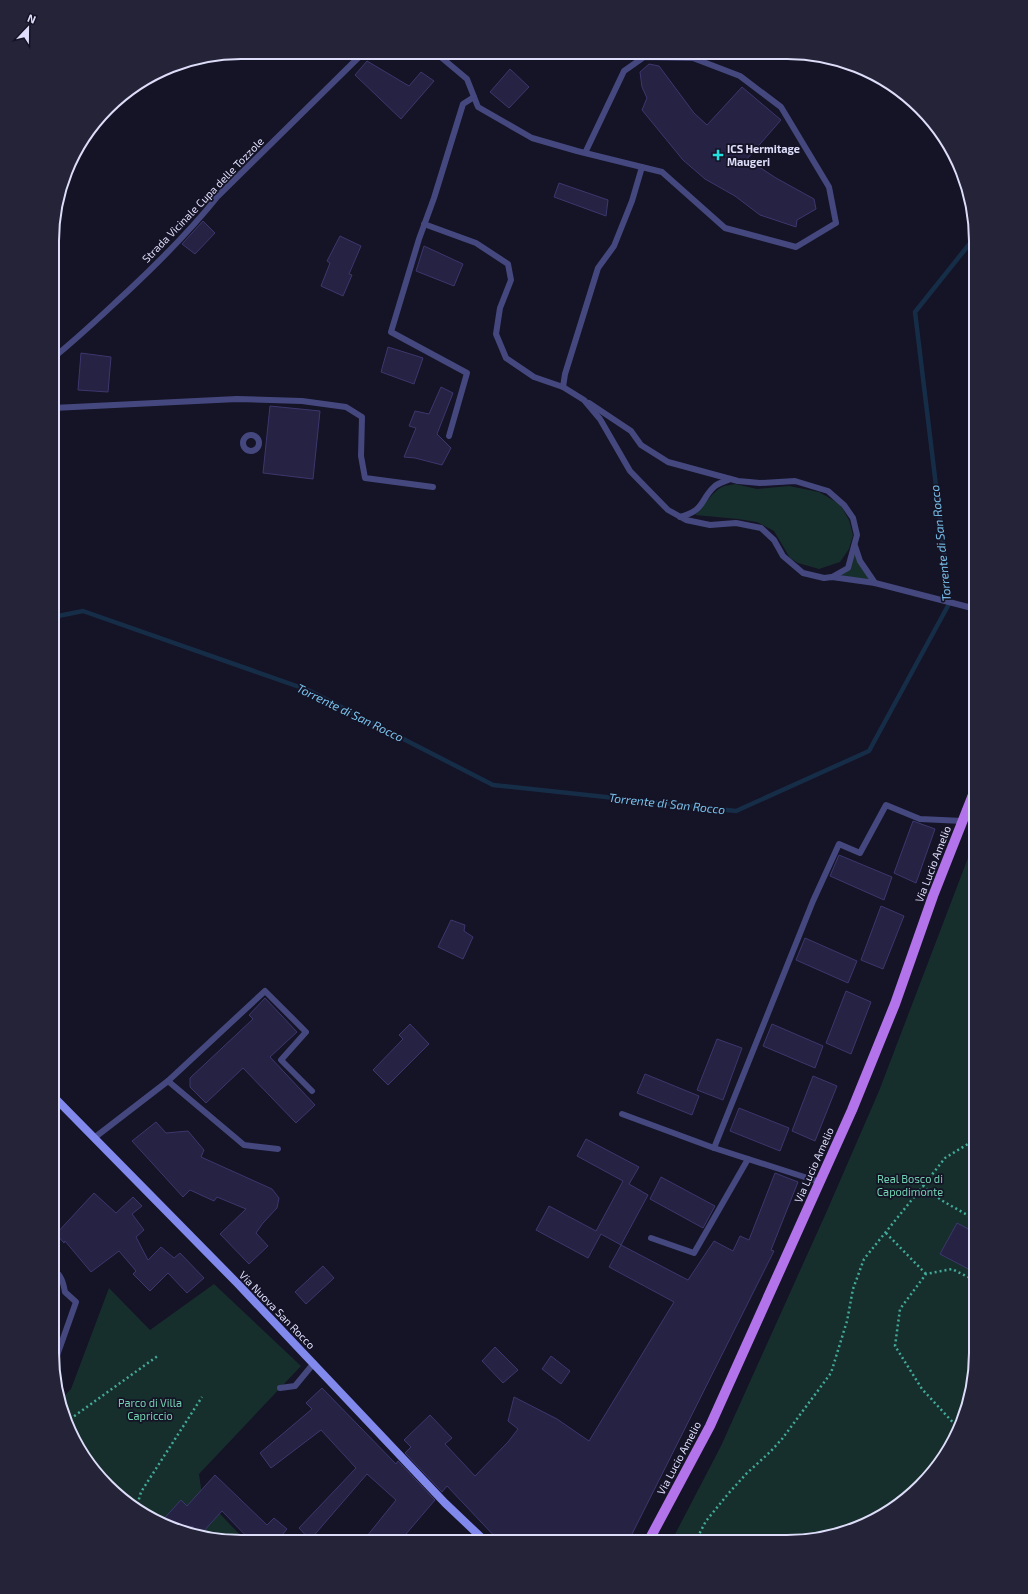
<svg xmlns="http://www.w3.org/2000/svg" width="1028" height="1594" viewBox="0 0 1028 1594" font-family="'Exo 2',sans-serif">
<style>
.green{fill:#172f2c}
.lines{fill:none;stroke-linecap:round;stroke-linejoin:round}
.stream{stroke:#162d47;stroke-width:4.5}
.building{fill:#252244;stroke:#3c376d}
.path{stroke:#41aa9a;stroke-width:2.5;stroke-dasharray:2 3;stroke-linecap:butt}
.service{stroke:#45487e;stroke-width:6}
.secondary{stroke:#8189ed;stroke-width:8}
.primary{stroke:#b273eb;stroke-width:10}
.poi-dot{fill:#23e0e0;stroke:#151326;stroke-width:1.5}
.labels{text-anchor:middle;stroke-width:3.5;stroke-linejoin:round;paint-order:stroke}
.poi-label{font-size:11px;font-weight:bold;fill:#ddddfa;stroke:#151326;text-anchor:start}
.street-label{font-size:11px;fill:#ddddfa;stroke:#151326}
.park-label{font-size:11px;fill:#72d1b0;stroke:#151326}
.water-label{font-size:12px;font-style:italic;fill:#79c2ec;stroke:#151326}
.rim{fill:none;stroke:#ddddfa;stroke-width:2}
</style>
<rect width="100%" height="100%" fill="#151326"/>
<g class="green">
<path d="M735,484L757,489L789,486L819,492L840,504L849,520L853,535L849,549L840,562L819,569L798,563L790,558L774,531L757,522L738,519L695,515C704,506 711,493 722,487C726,485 731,485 735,484Z"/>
<path d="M855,553L870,581L840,575Z"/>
<path d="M976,837V1366L962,1425L937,1468L902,1503L860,1528L787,1542H671L721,1446L826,1213L879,1091Z"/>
<path d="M214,1284L301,1366L199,1474L202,1495L245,1540H217L169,1528L126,1503L91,1468L66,1426L61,1399L71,1389L109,1288L150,1330Z"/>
</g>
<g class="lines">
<path class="stream" d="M53,617L83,611L308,690L493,785L736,811L869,751L950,602L915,312L975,237"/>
</g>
<g class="building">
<path d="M367,61L409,86L421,72L434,81L401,119L355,75Z"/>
<path d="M649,64L659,66L694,113L707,125L742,87L781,120L747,159L776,178L814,199L816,209L797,220L796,227L760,215L735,196L705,179L683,160L642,110L647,98L642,87L640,72Z"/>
<path d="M510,69L529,87L509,108L490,92Z"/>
<path d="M559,183L608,200L606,216L554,197Z"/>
<path d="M203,221L215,233L195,254L182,244Z"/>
<path d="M340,236L361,246L349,274L352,275L343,296L321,286L330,263L327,261Z"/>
<path d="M424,246L463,264L454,286L416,271Z"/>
<path d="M388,347L423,358L414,384L381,372Z"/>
<path d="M81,353L111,357L108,392L78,390Z"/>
<path d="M441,387L453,393L437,434L451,448L442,465L415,458L404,457L416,428L409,426L415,411L429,414Z"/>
<path d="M270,406L320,411L313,479L263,473Z"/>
<path d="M913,821L935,829L916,883L894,873Z"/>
<path d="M839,855L892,877L884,900L830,876Z"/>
<path d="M881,906L904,916L883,969L861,960Z"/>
<path d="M451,920L465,925L464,931L473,937L463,959L438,947Z"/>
<path d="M805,938L857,961L848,983L796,960Z"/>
<path d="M846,991L871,1002L851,1054L826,1043Z"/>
<path d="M265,998L297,1032L270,1057L315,1105L296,1123L243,1068L206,1103L190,1087V1078L253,1019L249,1015Z"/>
<path d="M410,1024L429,1044L388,1085L373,1070L403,1039L399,1035Z"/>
<path d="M772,1024L823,1046L815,1068L763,1046Z"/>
<path d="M717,1039L742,1048L723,1100L697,1090Z"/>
<path d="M645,1074L699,1096L692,1115L637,1093Z"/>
<path d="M813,1076L837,1086L815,1141L792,1131Z"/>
<path d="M739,1108L789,1128L780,1151L730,1131Z"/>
<path d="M156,1122L166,1133L188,1131L204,1150L201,1157L272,1189L279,1198L277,1208L263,1223L256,1233L268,1246L249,1264L220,1234L246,1209L217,1197L214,1201L190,1190L183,1197L132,1141Z"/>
<path d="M586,1139L639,1167L629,1184L648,1195L621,1245L601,1234L588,1258L536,1230L549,1206L596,1231L623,1181L577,1156Z"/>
<path d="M775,1173L798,1182L771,1250L774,1251L628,1542L499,1541L447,1486L442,1492L405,1453L411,1447L404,1440L430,1415L452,1438L445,1444L475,1476L508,1442L518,1429L508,1421L514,1397L557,1419L589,1441L674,1302L609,1267L621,1245L688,1280L714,1241L733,1251L740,1236L749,1240Z"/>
<path d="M661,1177L715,1206L703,1228L650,1199Z"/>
<path d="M94,1193L116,1213L133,1197L142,1206L132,1214L144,1230L136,1237L148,1260L161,1247L174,1258L180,1253L204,1278L187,1293L168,1273L150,1291L133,1274L136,1271L119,1251L91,1272L65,1241L64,1243L56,1234Z"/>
<path d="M957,1223L976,1233V1273L940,1254Z"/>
<path d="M323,1266L334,1278L306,1304L295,1292Z"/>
<path d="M495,1347L518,1370L503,1383L482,1361Z"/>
<path d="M551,1356L570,1371L561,1384L542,1369Z"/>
<path d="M322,1388L396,1464L398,1461L435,1500L400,1541H363L396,1500L367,1474L310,1540L299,1528L356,1468L321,1430L271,1468L260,1453L312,1409L306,1403Z"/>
<path d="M215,1475L267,1525L274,1518L287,1529L277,1541H251L222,1511L201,1534L192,1526L187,1532L169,1528L160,1523L181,1500L187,1506Z"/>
</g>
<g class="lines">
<g class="path">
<path d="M923,1186L945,1158L976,1139"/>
<path d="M886,1233L926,1274"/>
<path d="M66,1422L159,1355"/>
<path d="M959,1429L922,1389L895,1346L900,1309L926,1274L952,1269L976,1281"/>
<path d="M136,1509L141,1492L202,1397"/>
<path d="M695,1542L706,1521L728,1494L746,1474L770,1452L782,1439L831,1373L847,1321L853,1289L864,1259L923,1186L941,1200L976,1220"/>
</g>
<g class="service">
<path d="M436,53L467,79L478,107L532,138L577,151L585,153L662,172L725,228L796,247L836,223L829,187L781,107L740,76L693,58L644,57L624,71L585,153"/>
<path d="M424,224L476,243L508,264L511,280L500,308L496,334L506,358L534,377L563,387L584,400L600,419L630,471L668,510L686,520L710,525L736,523L761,528L774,540L783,556L803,573L824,578L832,577L875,583L976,609"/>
<path d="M53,358C79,337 103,314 128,291C160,261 191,230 218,196L364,52"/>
<path d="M563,387L565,374L598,268L614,246L632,201L642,167"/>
<path d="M589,403L631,431L641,445L668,462L738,481L760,483L795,481L828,491L844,505L853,518L857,535L848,568L832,577"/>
<path d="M53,408L237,399L302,401L346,407L362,417L361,456L365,478L433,487"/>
<circle cx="251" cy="443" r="8"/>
<path d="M449,436L467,373L391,332L419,239L434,198L463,104L474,97"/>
<path d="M680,517C706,510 700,499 715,486C719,483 726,481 730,479"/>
<path d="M855,546L860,561L875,583"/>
<path d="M168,1081L265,991L306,1032L281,1060L312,1091"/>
<path d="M622,1114L714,1148L820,1182"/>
<path d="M94,1138L168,1081L244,1145L278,1149"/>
<path d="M714,1148L813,901L839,844L860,853L886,805L920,819L963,821"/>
<path d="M651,1238L694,1253L748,1159"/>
<path d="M52,1268C61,1275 63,1281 65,1292L76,1302L54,1364"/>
<path d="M280,1388L295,1386L314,1363"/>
</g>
<path class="secondary" d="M52,1095L237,1283L445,1503L485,1541"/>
<path class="primary" d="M648,1542L710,1426L852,1110L895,1004L933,896L976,787"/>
</g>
<path class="poi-dot" d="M716 149h4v4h4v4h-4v4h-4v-4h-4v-4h4z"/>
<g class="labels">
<g class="poi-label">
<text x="727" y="153">ICS Hermitage<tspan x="727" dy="13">Maugeri</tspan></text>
</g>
<g class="street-label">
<text transform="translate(203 200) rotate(-46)" y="4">Strada Vicinale Cupa delle Tozzole</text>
<text transform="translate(933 864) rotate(-69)" y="4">Via Lucio Amelio</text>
<text transform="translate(814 1165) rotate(-66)" y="4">Via Lucio Amelio</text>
<text transform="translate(277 1310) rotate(46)" y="4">Via Nuova San Rocco</text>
<text transform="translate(679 1458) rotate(-62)" y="4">Via Lucio Amelio</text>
</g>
<g class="park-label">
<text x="910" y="1183">Real Bosco di<tspan x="910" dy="13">Capodimonte</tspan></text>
<text x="150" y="1407">Parco di Villa<tspan x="150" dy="13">Capriccio</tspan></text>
</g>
<g class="water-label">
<text transform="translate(941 543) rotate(-96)" y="4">Torrente di San Rocco</text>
<text transform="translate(350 713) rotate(26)" y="4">Torrente di San Rocco</text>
<text transform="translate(667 804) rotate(6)" y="4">Torrente di San Rocco</text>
</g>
</g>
<path d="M0 0H1028V1594H0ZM241 59H787A182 182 0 0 1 969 241V1353A182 182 0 0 1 787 1535H241A182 182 0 0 1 59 1353V241A182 182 0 0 1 241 59Z" fill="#252337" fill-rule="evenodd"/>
<path class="rim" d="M241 59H787A182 182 0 0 1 969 241V1353A182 182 0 0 1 787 1535H241A182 182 0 0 1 59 1353V241A182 182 0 0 1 241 59Z"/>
<g transform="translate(28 28) rotate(22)" stroke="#151326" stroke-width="3" paint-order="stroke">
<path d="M0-3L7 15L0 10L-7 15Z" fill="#ddddfa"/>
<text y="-6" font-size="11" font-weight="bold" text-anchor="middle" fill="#ddddfa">N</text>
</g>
</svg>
